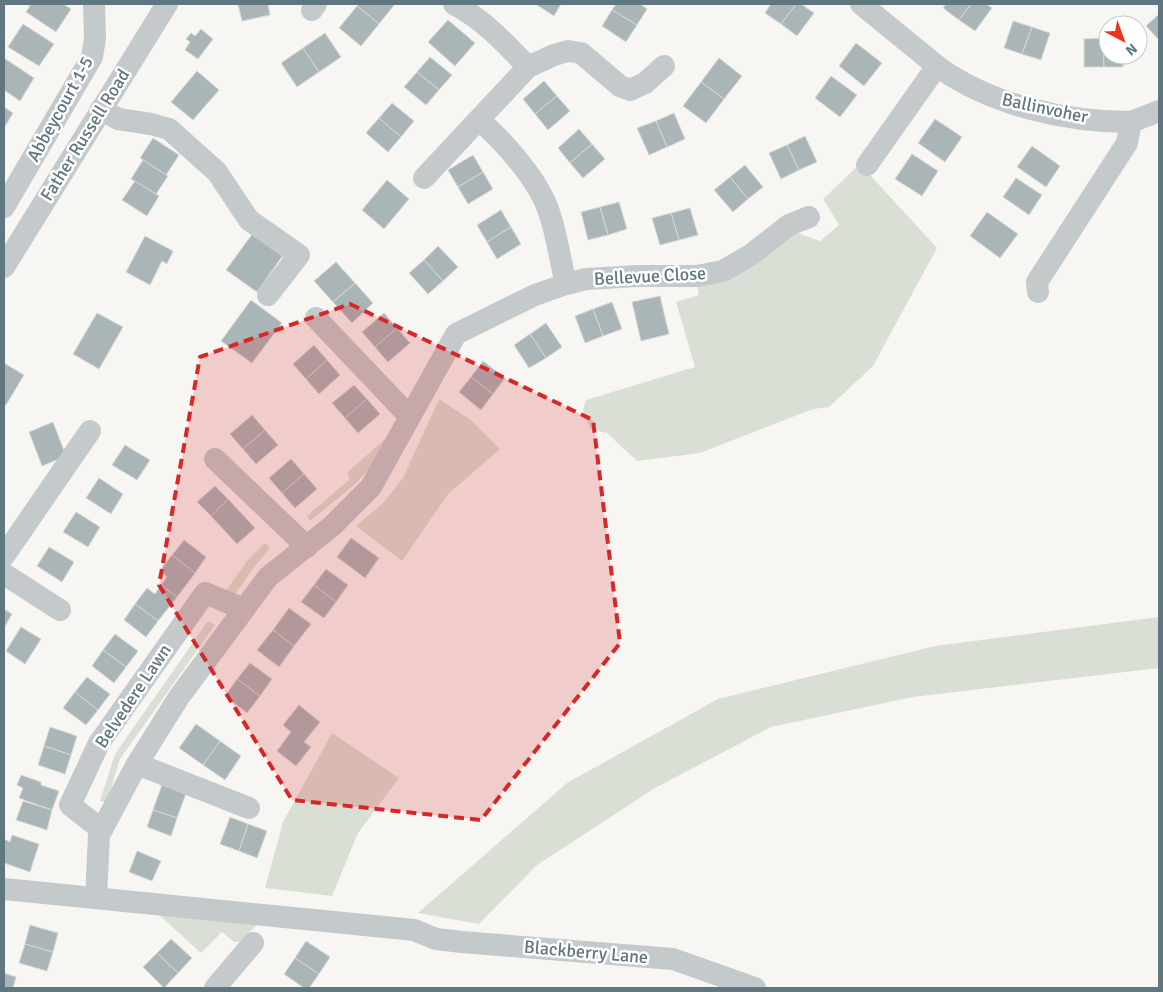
<svg xmlns="http://www.w3.org/2000/svg" width="1163" height="992" viewBox="0 0 1163 992" font-family="Signika,sans-serif">
<style>
.green{fill:#d9dfd4}
.building{fill:#aab5b8;stroke:#d8d8d6}
.lines{fill:none;stroke-linecap:round;stroke-linejoin:round}
.minor{stroke:#c4c9cb;stroke-width:22}
.marked{fill:#d62828;fill-opacity:0.2;stroke:#d62828;stroke-width:4;stroke-dasharray:10 6;stroke-linejoin:round}
.labels{text-anchor:middle;stroke-width:5;stroke-linejoin:round;paint-order:stroke}
.street-label{font-size:18px;fill:#607680;stroke:#fff}
</style>
<rect width="100%" height="100%" fill="#f7f6f3"/>
<g class="green">
<path d="M860,164L937,248L873,366L829,407L813,409L700,453L637,461L607,433L590,429L583,410L586,400L695,367L676,302L699,295L696,282L795,232L820,241L839,225L823,199Z"/>
<path d="M439,399L471,420L500,449L448,494L402,561L356,526L383,503L403,478Z"/>
<path d="M385,439C378,472 335,500 310,521L307,516L350,479L347,473Z"/>
<path d="M265,543L270,548L254,567L233,597L225,592L247,561Z"/>
<path d="M1159,617V668L913,697L771,727L655,788L537,865L479,924L418,913L567,783L718,699L935,646Z"/>
<path d="M208,621L215,625L120,759L107,802L100,801L115,754Z"/>
<path d="M332,733L399,778L358,833L332,896L265,888L283,822Z"/>
<path d="M156,912L258,924L239,942H234L222,932L201,953Z"/>
</g>
<g class="building">
<path d="M31,4H63L71,9L56,32L26,12Z"/>
<path d="M238,4H268L270,15L242,21Z"/>
<path d="M359,4H395L379,24L357,6Z"/>
<path d="M538,4H561L554,16L537,5Z"/>
<path d="M616,4H640L647,9L637,25L612,10Z"/>
<path d="M771,4H796L781,24L765,13Z"/>
<path d="M796,4H801L814,13L797,36L781,24Z"/>
<path d="M946,4H971L959,20L943,8Z"/>
<path d="M971,4H986L992,8L975,31L959,20Z"/>
<path d="M357,6L379,24L361,46L339,28Z"/>
<path d="M612,10L637,25L626,42L602,26Z"/>
<path d="M1159,14V40L1146,26Z"/>
<path d="M448,20L475,43L455,66L428,42Z"/>
<path d="M1013,21L1032,27L1022,54L1004,48Z"/>
<path d="M23,24L54,44L39,66L8,47Z"/>
<path d="M1032,27L1050,33L1041,60L1022,54Z"/>
<path d="M201,29L213,39L198,59L185,50L190,42L186,39L191,33L195,36Z"/>
<path d="M325,33L341,57L319,72L303,48Z"/>
<path d="M1103,38L1104,67H1084V39Z"/>
<path d="M1103,38H1108V55H1123V67H1104Z"/>
<path d="M856,43L882,63L864,86L839,66Z"/>
<path d="M303,48L319,72L297,87L281,63Z"/>
<path d="M430,57L452,75L439,90L417,72Z"/>
<path d="M4,58L34,78L20,101L4,90Z"/>
<path d="M719,58L742,76L724,99L701,82Z"/>
<path d="M197,71L219,90L193,120L171,102Z"/>
<path d="M417,72L439,90L426,105L404,87Z"/>
<path d="M831,76L857,95L840,117L815,98Z"/>
<path d="M544,81L557,96L535,114L523,99Z"/>
<path d="M701,82L724,99L706,123L683,106Z"/>
<path d="M557,96L570,111L548,130L535,114Z"/>
<path d="M392,103L414,121L401,137L379,118Z"/>
<path d="M4,107L13,113L4,128Z"/>
<path d="M674,113L685,139L667,147L656,121Z"/>
<path d="M379,118L401,137L388,152L366,133Z"/>
<path d="M935,119L962,137L945,162L918,143Z"/>
<path d="M656,121L667,147L649,155L637,128Z"/>
<path d="M579,129L592,144L570,163L558,148Z"/>
<path d="M805,136L817,162L799,170L787,145Z"/>
<path d="M153,138L179,155L166,175L140,158Z"/>
<path d="M592,144L605,159L583,178L570,163Z"/>
<path d="M787,145L799,170L781,179L769,153Z"/>
<path d="M1032,146L1060,166L1046,187L1017,167Z"/>
<path d="M912,154L938,171L922,196L895,179Z"/>
<path d="M473,155L483,172L458,187L448,170Z"/>
<path d="M143,160L168,176L156,194L131,179Z"/>
<path d="M745,165L763,187L748,199L730,177Z"/>
<path d="M483,172L493,189L468,204L458,187Z"/>
<path d="M730,177L748,199L733,212L714,190Z"/>
<path d="M1016,178L1042,195L1029,215L1003,197Z"/>
<path d="M387,180L409,199L384,229L362,210Z"/>
<path d="M135,181L159,196L147,216L122,200Z"/>
<path d="M619,202L627,229L608,235L600,207Z"/>
<path d="M600,207L608,235L588,240L581,212Z"/>
<path d="M690,208L698,235L679,240L671,213Z"/>
<path d="M501,210L511,227L487,242L477,225Z"/>
<path d="M987,212L1018,234L1000,258L970,236Z"/>
<path d="M671,213L679,240L660,245L652,218Z"/>
<path d="M511,227L521,244L497,259L487,242Z"/>
<path d="M256,229L286,251L257,292L226,270Z"/>
<path d="M145,236L173,251L167,264L162,261L150,285L126,272Z"/>
<path d="M438,246L458,267L443,281L424,260Z"/>
<path d="M424,260L443,281L428,294L409,273Z"/>
<path d="M336,262L355,283L333,302L314,281Z"/>
<path d="M355,283L373,303L352,323L333,302Z"/>
<path d="M660,296L669,334L641,341L632,302Z"/>
<path d="M251,300L282,323L252,363L221,341Z"/>
<path d="M612,302L622,329L603,336L593,309Z"/>
<path d="M593,309L603,336L585,343L575,316Z"/>
<path d="M97,313L123,327L99,369L73,354Z"/>
<path d="M384,313L397,328L375,347L362,332Z"/>
<path d="M546,323L562,347L546,358L530,334Z"/>
<path d="M397,328L410,343L388,362L375,347Z"/>
<path d="M530,334L546,358L529,368L514,345Z"/>
<path d="M314,345L327,360L306,379L293,364Z"/>
<path d="M327,360L340,375L319,394L306,379Z"/>
<path d="M483,361L505,378L493,394L471,377Z"/>
<path d="M4,363L24,375L6,405L4,404Z"/>
<path d="M471,377L493,394L481,410L459,392Z"/>
<path d="M354,385L367,399L345,418L332,403Z"/>
<path d="M367,399L380,414L358,433L345,418Z"/>
<path d="M252,415L265,430L243,449L230,434Z"/>
<path d="M53,422L66,456L42,466L29,432Z"/>
<path d="M265,430L278,445L256,464L243,449Z"/>
<path d="M125,445L150,460L137,480L112,465Z"/>
<path d="M291,459L304,474L282,493L269,478Z"/>
<path d="M304,474L317,489L295,508L282,493Z"/>
<path d="M99,478L123,494L111,514L86,498Z"/>
<path d="M215,486L228,499L211,516L197,502Z"/>
<path d="M228,499L255,528L237,544L211,516Z"/>
<path d="M76,512L100,527L88,547L63,532Z"/>
<path d="M351,538L379,558L365,578L337,557Z"/>
<path d="M184,540L206,557L195,573L172,555Z"/>
<path d="M49,547L74,562L62,582L37,566Z"/>
<path d="M172,555L195,573L177,597L161,585L167,577L160,571Z"/>
<path d="M326,569L348,585L336,602L314,585Z"/>
<path d="M161,585L177,597L158,621L135,604L147,588L155,594Z"/>
<path d="M314,585L336,602L324,618L301,602Z"/>
<path d="M135,604L158,621L146,637L124,620Z"/>
<path d="M289,608L311,624L294,646L273,630Z"/>
<path d="M4,609L12,614L4,628Z"/>
<path d="M21,627L41,639L25,664L6,651Z"/>
<path d="M273,630L294,646L279,667L257,650Z"/>
<path d="M115,634L138,651L126,667L103,650Z"/>
<path d="M103,650L126,667L114,683L92,666Z"/>
<path d="M250,663L272,679L260,696L237,679Z"/>
<path d="M87,677L110,694L98,710L75,692Z"/>
<path d="M237,679L260,696L247,713L225,696Z"/>
<path d="M75,692L98,710L86,725L63,708Z"/>
<path d="M299,705L320,722L304,742L311,747L296,766L277,751L291,732L283,725Z"/>
<path d="M196,724L220,741L203,765L179,748Z"/>
<path d="M50,727L77,736L71,755L44,746Z"/>
<path d="M220,741L241,756L225,780L203,765Z"/>
<path d="M44,746L71,755L65,774L38,765Z"/>
<path d="M21,775L41,782V785L59,791L52,810L19,798L23,788L17,785Z"/>
<path d="M164,779L188,788L177,818L153,810Z"/>
<path d="M23,801L52,810L47,830L16,820Z"/>
<path d="M153,810L177,818L171,836L147,827Z"/>
<path d="M230,817L248,824L239,851L220,844Z"/>
<path d="M248,824L267,831L257,858L239,851Z"/>
<path d="M12,835L39,844L30,872L4,863V839L10,842Z"/>
<path d="M137,851L161,861L152,881L129,872Z"/>
<path d="M30,925L58,933L53,952L25,944Z"/>
<path d="M171,939L192,958L178,973L157,953Z"/>
<path d="M306,941L330,957L319,974L295,958Z"/>
<path d="M25,944L53,952L47,971L19,963Z"/>
<path d="M157,953L178,973L164,988L143,967Z"/>
<path d="M295,958L319,974L309,988H304L284,974Z"/>
<path d="M4,973L16,977L13,988H4Z"/>
</g>
<g class="lines">
<g class="minor">
<path d="M454,4C484,20 505,43 528,67"/>
<path d="M861,4L937,66"/>
<path d="M312,10L316,4"/>
<path d="M101,109L118,119L151,124L169,129L217,172L249,220L299,255L268,295"/>
<path d="M479,120C504,141 539,181 549,212C557,235 560,260 566,284"/>
<path d="M867,165L937,66C990,105 1066,122 1131,122"/>
<path d="M424,178L528,67L554,55L568,51L581,53L620,86L630,90L645,83L664,66"/>
<path d="M4,207L92,57L95,38L94,4"/>
<path d="M4,267L167,4"/>
<path d="M1038,292L1037,282L1127,143L1131,122L1159,111"/>
<path d="M316,318L409,416"/>
<path d="M215,459L307,547"/>
<path d="M4,556L90,431"/>
<path d="M4,574L60,610"/>
<path d="M137,764L249,808"/>
<path d="M102,830L70,805L99,743L205,593L244,609"/>
<path d="M4,889L414,930L436,939L462,942L673,959L755,988"/>
<path d="M96,898L99,835L137,764L179,697L268,577L332,526L371,487L456,334L535,295L566,284L586,279L638,276H697L723,271L752,254L789,225L809,217"/>
<path d="M215,988L253,943"/>
</g>
</g>
<path class="marked" d="M350,304L593,420L620,643L481,820L292,800L159,585L200,357Z"/>
<g class="labels">
<g class="street-label">
<text transform="translate(1045 108) rotate(12)" y="6">Ballinvoher</text>
<text transform="translate(60 109) rotate(-61)" y="6">Abbeycourt 1-5</text>
<text transform="translate(85 135) rotate(-58)" y="6">Father Russell Road</text>
<text transform="translate(650 276) rotate(-3)" y="6">Bellevue Close</text>
<text transform="translate(133 696) rotate(-56)" y="6">Belvedere Lawn</text>
<text transform="translate(586 952) rotate(5)" y="6">Blackberry Lane</text>
</g>
</g>
<rect width="1163" height="992" fill="none" stroke="#607680" stroke-width="10"/>
<g transform="translate(1123 40) rotate(139)"><circle r="24" fill="#ffffff" stroke="#bfc8cc"/>
<path d="M0-4L9 19L0 12L-9 19Z" fill="#ed351c"/>
<text y="-8" font-size="14" font-weight="bold" text-anchor="middle" fill="#607680">N</text>
</g>
</svg>
